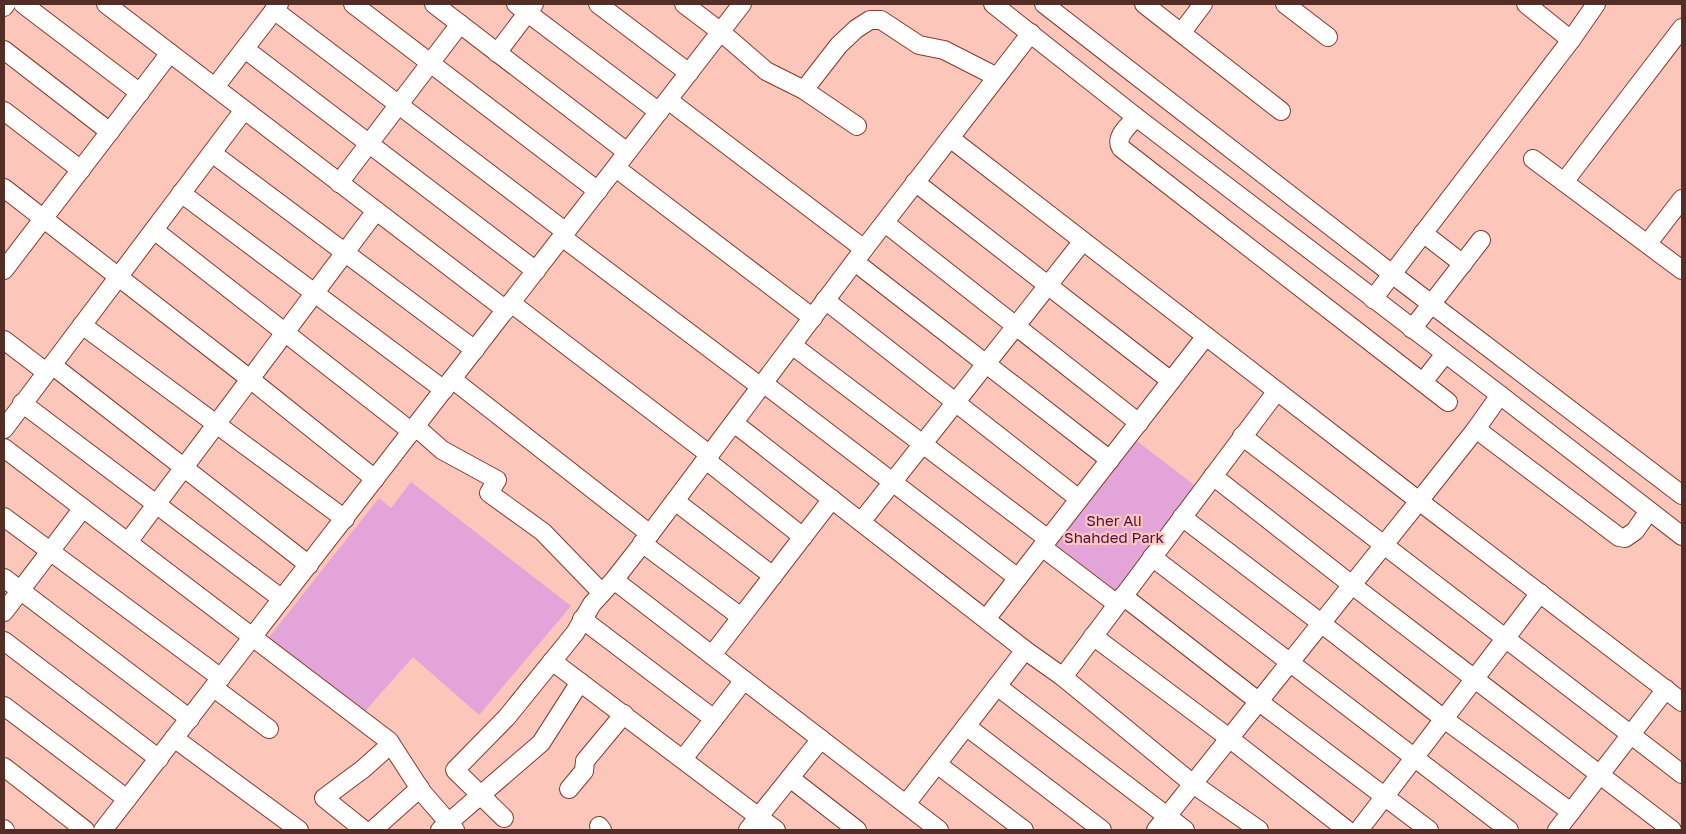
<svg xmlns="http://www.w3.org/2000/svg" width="1686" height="834" viewBox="0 0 1686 834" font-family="'Golos Text',sans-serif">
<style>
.green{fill:#e3a4d9}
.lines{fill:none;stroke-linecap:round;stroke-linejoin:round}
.minor-casing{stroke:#863a2c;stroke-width:20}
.minor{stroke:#fff;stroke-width:18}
.labels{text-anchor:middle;stroke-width:4.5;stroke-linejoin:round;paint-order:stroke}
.park-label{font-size:15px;fill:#520c4c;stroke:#fcc6ba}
</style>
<rect width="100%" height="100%" fill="#fcc6ba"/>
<g class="green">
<path d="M1129,435L1202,491L1123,596L1048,539Z"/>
<path d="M411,482L571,606L479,715L413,657L359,718L263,645L379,498L391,508Z"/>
</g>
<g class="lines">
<defs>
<g id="minor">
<path d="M23,4L140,93"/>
<path d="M106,4L506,310"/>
<path d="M353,4L598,191"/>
<path d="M434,4L627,152"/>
<path d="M516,4L659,112"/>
<path d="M598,4L689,73"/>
<path d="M684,4L721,32L766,71L804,90L857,126"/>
<path d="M993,4L1136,117L1500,395L1682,536"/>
<path d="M1044,4L1392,274L1682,495"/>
<path d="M1144,4L1281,111"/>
<path d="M1285,4L1328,37"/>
<path d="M1526,4L1571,40"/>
<path d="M4,7L6,4"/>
<path d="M274,10L566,232"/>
<path d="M1182,32L1203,4"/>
<path d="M245,49L536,271"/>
<path d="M4,50L110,132"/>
<path d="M497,53L534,4"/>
<path d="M215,87L279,4"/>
<path d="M804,90L839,45L856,29L870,20H881L919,45L944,50L997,77"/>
<path d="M668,100L864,249"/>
<path d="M4,111L81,170"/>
<path d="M1136,117C1129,126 1114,137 1121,148L1448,402"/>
<path d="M950,138L1419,501L1682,702"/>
<path d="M212,153L475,350"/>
<path d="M1533,159L1682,270"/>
<path d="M616,168L813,318"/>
<path d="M915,182L1171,381"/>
<path d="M1564,182L1682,28"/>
<path d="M339,183L460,24"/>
<path d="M4,188L250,379L375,479"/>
<path d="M181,193L444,390"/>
<path d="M885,223L1139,423"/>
<path d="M154,230L412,432"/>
<path d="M1423,233L1463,264"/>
<path d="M562,237L761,387"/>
<path d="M1648,243L1682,199"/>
<path d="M855,262L1110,460"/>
<path d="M4,270L170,53"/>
<path d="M1373,299L1571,40L1596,4"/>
<path d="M825,300L1079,499"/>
<path d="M511,303L710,455"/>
<path d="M82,325L345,519"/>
<path d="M1412,329L1481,240"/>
<path d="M4,340L46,372"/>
<path d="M792,345L1048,539"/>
<path d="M52,365L309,565"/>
<path d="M452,379L650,534"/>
<path d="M1423,382L1445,354"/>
<path d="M763,383L1018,578"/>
<path d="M22,403L282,599"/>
<path d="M734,423L1025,650L1063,677L1193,784L1259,830"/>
<path d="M416,427L442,450L497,480L489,493L543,532L602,593"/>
<path d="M4,429L244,110"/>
<path d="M1476,429L1619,537L1625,538L1635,531L1649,511"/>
<path d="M1242,436L1682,774"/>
<path d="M4,448L389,741L422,792L455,830"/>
<path d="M706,460L803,537"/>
<path d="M1213,476L1352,585L1672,830"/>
<path d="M675,501L773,576"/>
<path d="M4,517L221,678"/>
<path d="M1182,517L1321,623L1444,719L1571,812"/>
<path d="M861,522L1083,241"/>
<path d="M128,542L376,211"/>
<path d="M642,543L741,617"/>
<path d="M1042,547L1117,604"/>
<path d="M1152,557L1509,830"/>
<path d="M4,578L190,719"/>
<path d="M614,580L939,830"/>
<path d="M1123,596L1258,701L1429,830"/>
<path d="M4,612L83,508"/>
<path d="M582,619L714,719"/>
<path d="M986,619L1206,336"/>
<path d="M1093,636L1229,738L1347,830"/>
<path d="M4,641L159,759"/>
<path d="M712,655L832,499"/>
<path d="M552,661L776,830"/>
<path d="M1063,677L1277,391"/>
<path d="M997,686L1185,830"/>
<path d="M214,688L269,729"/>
<path d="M4,706L127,799"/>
<path d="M966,726L1102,830"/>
<path d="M174,738L299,830"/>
<path d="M683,759L744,680"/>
<path d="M937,764L1024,830"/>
<path d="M4,767L85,830"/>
<path d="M790,778L857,830"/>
<path d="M569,789L584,771L585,761L624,714"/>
<path d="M906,804L1025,650"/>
<path d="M504,818L455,770L507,717L575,633L592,604L614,580L650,534L864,249L1031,33"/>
<path d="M599,826L602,830"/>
<path d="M4,829L5,830"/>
<path d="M103,830L742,4"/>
<path d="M364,830L324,798L363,769L391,744"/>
<path d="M373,830L420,788"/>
<path d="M440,830L541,743L580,682"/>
<path d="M748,830L821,739"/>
<path d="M1156,830L1419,501L1476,429L1500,395"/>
<path d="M1359,830L1540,593"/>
<path d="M1557,830L1666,689"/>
</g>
</defs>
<use href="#minor" class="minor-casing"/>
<use href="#minor" class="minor"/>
</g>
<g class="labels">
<g class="park-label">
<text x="1114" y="526">Sher Ali<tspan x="1114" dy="17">Shahded Park</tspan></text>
</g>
</g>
<rect width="1686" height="834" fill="none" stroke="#522e27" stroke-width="10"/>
</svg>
